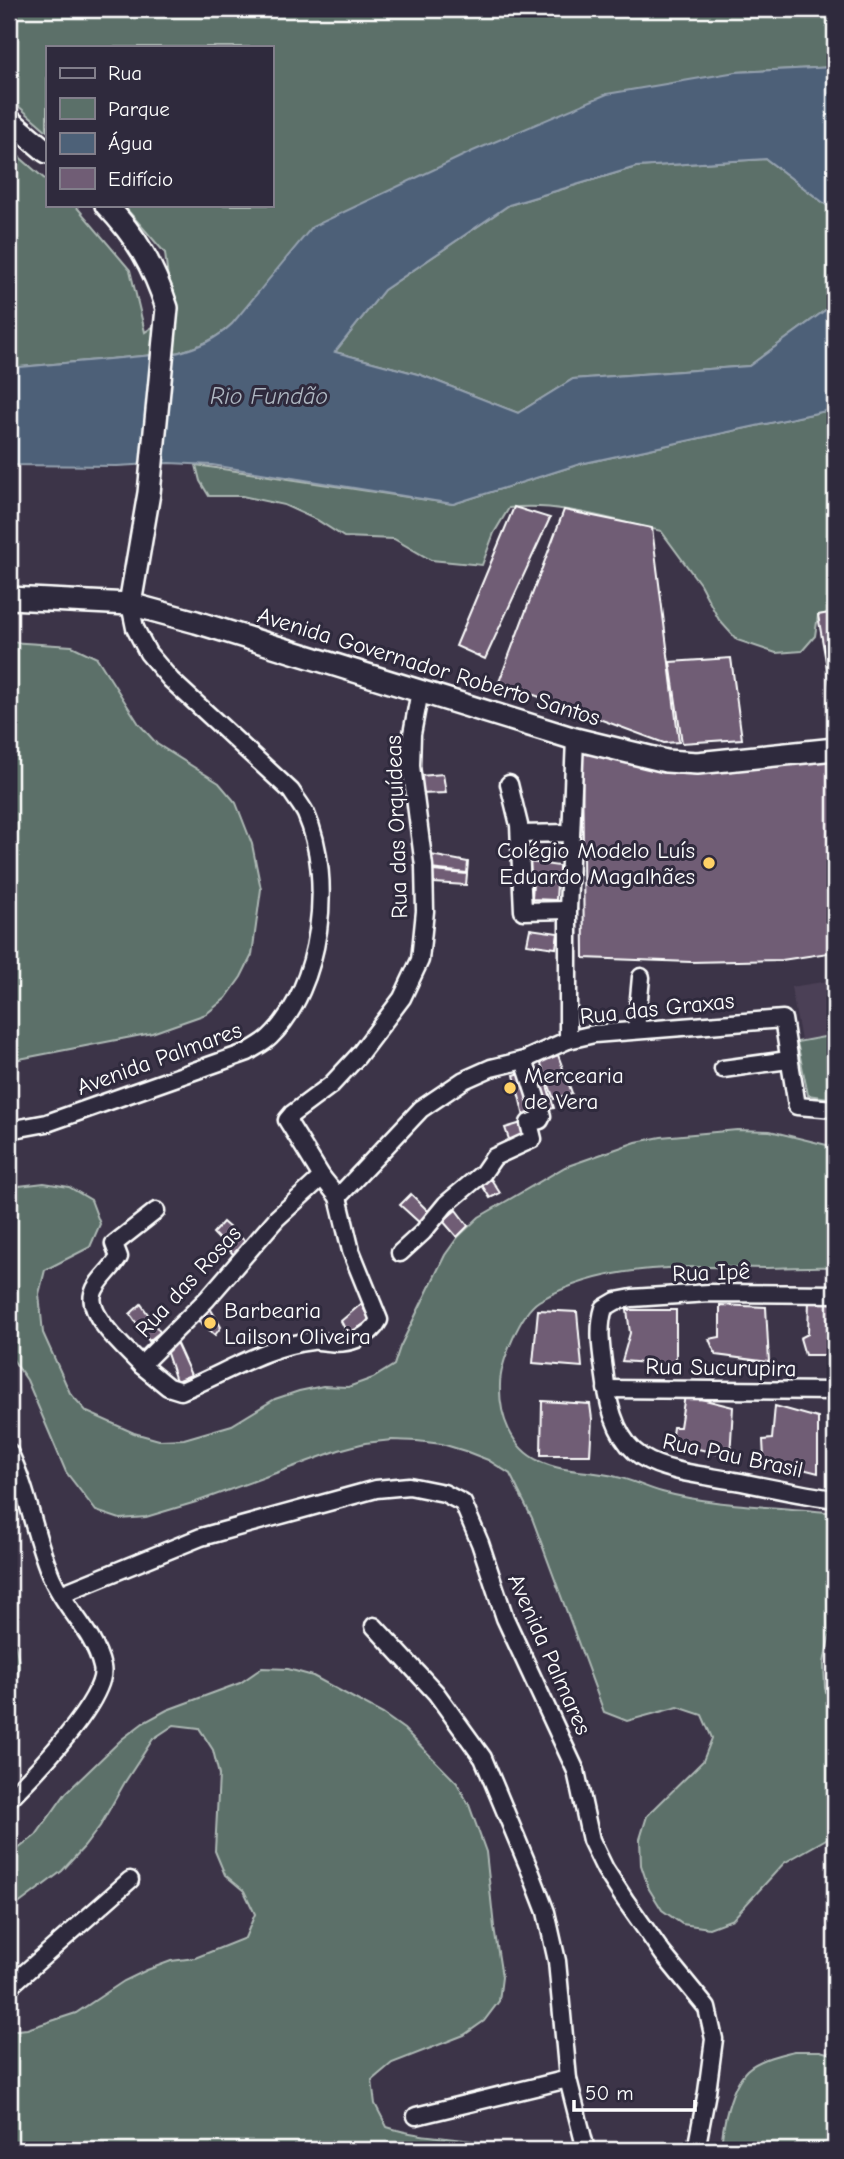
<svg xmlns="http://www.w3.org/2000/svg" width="844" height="2159" viewBox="0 0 844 2159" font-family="'Comic Neue',sans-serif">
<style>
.built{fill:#4c4056}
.green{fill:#5b7069;stroke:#adb8b4;stroke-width:2}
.water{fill:#4d6178;stroke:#94a0ae;stroke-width:2}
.building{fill:#705d75;stroke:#fff;stroke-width:2}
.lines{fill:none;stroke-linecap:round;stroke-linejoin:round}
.minor-casing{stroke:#fff;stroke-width:21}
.secondary-casing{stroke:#fff;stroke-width:26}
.minor{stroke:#2f2a3d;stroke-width:16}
.secondary{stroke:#2f2a3d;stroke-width:21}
.poi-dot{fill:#ffd166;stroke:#2f2a3d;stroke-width:2.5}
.labels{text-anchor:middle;stroke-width:6;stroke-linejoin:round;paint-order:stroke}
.street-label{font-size:23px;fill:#fff;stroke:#2f2a3d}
.poi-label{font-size:23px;fill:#fff;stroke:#2f2a3d;text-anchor:start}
.water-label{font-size:24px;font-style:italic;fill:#afb8c2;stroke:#2f2a3d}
</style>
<rect width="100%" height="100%" fill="#3c3448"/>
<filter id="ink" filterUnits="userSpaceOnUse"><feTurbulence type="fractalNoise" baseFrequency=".0143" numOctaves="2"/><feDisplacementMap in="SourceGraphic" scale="14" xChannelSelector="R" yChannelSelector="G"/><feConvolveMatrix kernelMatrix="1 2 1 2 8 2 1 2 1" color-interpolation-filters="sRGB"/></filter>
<g filter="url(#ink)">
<path class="built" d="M835,980V1035L801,1040L791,987Z"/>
<g class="green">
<path d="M10,9H835V67L736,72L232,324C215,340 199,347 176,353L9,368V148L47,181V205H75L130,270L145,332L172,314L165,253L123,205H271V47H47V131L9,98Z"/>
<path d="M766,159L829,207L835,254V303L749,366L573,379L518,413L421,375L335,352L384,290L509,205L636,167Z"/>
<path d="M835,409V612L818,615L815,636L802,651L776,653L737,640L719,620L700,584L661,531C612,520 559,502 509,508L494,533L482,565L431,560L394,539L344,537L317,520L284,505L242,496H209L200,481L196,465L453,504L580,464Z"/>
<path d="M9,642L72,646L97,658L139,724L157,744L219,783L236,803L252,844L261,889L252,955L241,977L226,998L206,1014L152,1033L9,1061Z"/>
<path d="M835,1035V1099L808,1095L797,1042Z"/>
<path d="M737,1130L770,1131L835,1147V1267C812,1266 789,1268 766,1268C691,1267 607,1261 539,1301C520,1313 500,1364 500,1385C499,1415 511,1448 539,1461C563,1473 591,1470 617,1477C632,1480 647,1488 662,1492C718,1507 778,1506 835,1513V1628L829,1638L824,1663L825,1688L835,1718V1834L784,1863L733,1919L709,1928L682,1924L662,1910L649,1889L641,1865L640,1839L647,1816L703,1761L712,1738L702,1715L678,1707L627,1721L604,1712L532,1518L510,1474L488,1460L465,1451L442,1444L417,1441L392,1440L365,1443L339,1450L196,1502L146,1517L120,1519L96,1511L66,1472L27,1380L9,1354V1194L19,1186L44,1183L69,1187L91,1200L100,1224L90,1247L45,1270L39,1294L43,1333L70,1393L87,1412L134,1433L159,1440L184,1439L232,1425L275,1399L299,1391L323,1386L348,1387L373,1378L394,1365L400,1347L445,1255L458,1237L479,1217L565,1167L636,1142L661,1137Z"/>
<path d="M9,1630L11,1631C19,1657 25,1672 9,1695Z"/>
<path d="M262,1668L288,1669L313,1676L383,1714L404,1729L457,1783L469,1805L486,1852L494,1927L502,1977L499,2001L484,2021L464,2035L392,2063L372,2080L375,2104L387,2127C429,2141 472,2136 513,2150H9V2031L27,2029L76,2013L124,1981L147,1970L171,1961L195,1958L245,1938L255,1914L244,1891L225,1875L215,1851L219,1775L213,1750L199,1728L174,1725L153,1739L125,1782L100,1826L84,1847L62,1871L9,1911V1856L36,1835L66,1793L122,1739L143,1723L167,1710L240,1683Z"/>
<path d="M794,2051H820L835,2055V2150H721C722,2128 730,2087 747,2070C759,2059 779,2055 794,2051Z"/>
</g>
<path class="water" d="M835,67V254L829,207L766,159L636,167L509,205L384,290L335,352L421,375L518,413L573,379L749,366L835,303V409L580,464L453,504L212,465L169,463L117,466L9,465V368L176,353C199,347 215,340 232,324L312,227L473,151L607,94L736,72Z"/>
<g class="building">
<path d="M514,507L550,518L485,659L456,646Z"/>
<path d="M564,510L652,528L679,742L664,743L499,682Z"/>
<path d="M835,612V714L818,615Z"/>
<path d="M731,658L742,739L682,743L670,662Z"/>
<path d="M582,752L677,774L835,755V952L782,960L691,962L584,958Z"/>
<path d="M443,774L446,793L420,794V776Z"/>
<path d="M431,855L468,862L467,873L430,869Z"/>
<path d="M530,862L559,866V882H531Z"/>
<path d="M433,871L467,874L466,885L434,883Z"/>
<path d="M533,883H557L556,900L532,899Z"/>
<path d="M530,929L558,933L556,948L527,944Z"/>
<path d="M558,1055L572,1093L554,1099L540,1061Z"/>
<path d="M527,1071L539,1117L525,1121L514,1075Z"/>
<path d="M545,1079L554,1108L542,1111L535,1083Z"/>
<path d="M525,1122L530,1137L510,1142L505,1128Z"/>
<path d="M489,1176L500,1193L490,1198L480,1182Z"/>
<path d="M411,1194L431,1214L421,1224L400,1205Z"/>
<path d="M456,1210L468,1226L457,1237L443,1221Z"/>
<path d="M223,1222L246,1242L234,1255L213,1233Z"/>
<path d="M809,1299L835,1304V1355H805L800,1338L808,1334Z"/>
<path d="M141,1304L160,1332L149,1341L130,1314Z"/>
<path d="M361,1304L370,1320L348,1335L341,1321Z"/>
<path d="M720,1305L766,1307L769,1362L716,1355L709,1339L720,1337Z"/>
<path d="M210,1308L221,1327L215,1335L197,1319Z"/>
<path d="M538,1310L577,1312L582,1367L533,1363Z"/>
<path d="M627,1310H676V1365L622,1361L630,1333Z"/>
<path d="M176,1342L191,1375L176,1381L165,1347Z"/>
<path d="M685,1395L733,1407L730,1457L671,1442L673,1427H680Z"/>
<path d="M542,1401L590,1404L592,1419L590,1455H541Z"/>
<path d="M775,1406L818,1418V1473L764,1459L763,1440L772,1439Z"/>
</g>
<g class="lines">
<defs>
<g id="minor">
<path d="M509,784L519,825L523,911L568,910"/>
<path d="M520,834L570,833"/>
<path d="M636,1030L641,977"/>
<path d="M568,1040V910L575,739"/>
<path d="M723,1069L788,1060"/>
<path d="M9,1130L47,1123L248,1052C255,1047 264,1043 270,1037C322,987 334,878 306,814C302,806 296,799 291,791L171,680L148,653L135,628L130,604"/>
<path d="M338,1197L421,1109L464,1080L491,1068L524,1060L568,1040L594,1034L783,1019L797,1106L835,1109"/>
<path d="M156,1211L114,1244L119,1257C112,1270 97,1280 93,1294C87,1316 127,1350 141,1365L207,1299L277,1218L322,1177"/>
<path d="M400,1253L423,1232L446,1204L483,1173L494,1157L533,1139L529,1123L540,1120L542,1116L524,1060"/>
<path d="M835,1294L709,1293L632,1298L616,1301L604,1308C597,1330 602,1354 605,1377C608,1405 617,1441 642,1457C665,1472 708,1476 735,1481C768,1487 802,1495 835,1499"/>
<path d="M141,1365L168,1387L181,1391C224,1374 265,1346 312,1341C317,1340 323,1342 328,1342C347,1345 370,1338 379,1320L351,1251L338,1197L322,1177L287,1120L292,1114L331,1085L358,1056L402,998L420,960L425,911L424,866L411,766L412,734L420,691"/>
<path d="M606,1389L835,1391"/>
<path d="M9,1452C29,1492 34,1538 52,1578C66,1610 94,1632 102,1667C110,1697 31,1777 9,1799"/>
<path d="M61,1594L201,1537L376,1489L409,1486L444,1493L463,1503L480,1543L505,1618L576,1771L591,1840L605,1869L625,1900L663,1954L707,2008L714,2039L707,2092L696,2150"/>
<path d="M374,1626L436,1693L483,1758L531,1873L546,1912L557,1961L568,2079L586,2150"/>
<path d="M9,1987L130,1880"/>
<path d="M416,2116L568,2079"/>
</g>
<g id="secondary">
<path d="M9,120L47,152"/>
<path d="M106,205C136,236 154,267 167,308L149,493L130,604"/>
<path d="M9,598L130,604L196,622L575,739L666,761L697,763L835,749"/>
</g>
</defs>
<use href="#minor" class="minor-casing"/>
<use href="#secondary" class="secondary-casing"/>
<use href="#minor" class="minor"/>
<use href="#secondary" class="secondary"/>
</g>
</g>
<g class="poi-dot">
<circle cx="709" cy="863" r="7"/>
<circle cx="510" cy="1088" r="7"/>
<circle cx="210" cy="1323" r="7"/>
</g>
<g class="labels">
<g class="street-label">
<text transform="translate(429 666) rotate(17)" y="8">Avenida Governador Roberto Santos</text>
<text transform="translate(396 827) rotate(-92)" y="8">Rua das Orquídeas</text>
<text transform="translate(657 1008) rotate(-6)" y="8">Rua das Graxas</text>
<text transform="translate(159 1058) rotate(-20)" y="8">Avenida Palmares</text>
<text transform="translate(711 1272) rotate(-2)" y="8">Rua Ipê</text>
<text transform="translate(188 1281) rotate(-47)" y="8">Rua das Rosas</text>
<text transform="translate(721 1367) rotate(1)" y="8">Rua Sucurupira</text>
<text transform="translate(733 1455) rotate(12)" y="8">Rua Pau Brasil</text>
<text transform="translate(550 1654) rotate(66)" y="8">Avenida Palmares</text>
</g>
<g class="poi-label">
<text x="695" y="858" text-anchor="end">Colégio Modelo Luís<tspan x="695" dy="26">Eduardo Magalhães</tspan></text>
<text x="524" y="1083">Mercearia<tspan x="524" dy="26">de Vera</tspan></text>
<text x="224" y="1318">Barbearia<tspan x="224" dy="26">Lailson Oliveira</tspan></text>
</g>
<g class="water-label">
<text x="269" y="404">Rio Fundão</text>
</g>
</g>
<rect width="844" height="2159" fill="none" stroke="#2f2a3d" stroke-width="35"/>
<rect x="18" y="18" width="809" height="2124" fill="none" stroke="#fff" stroke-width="2.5" filter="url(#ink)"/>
<rect x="46" y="46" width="228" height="161" fill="#2f2a3d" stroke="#827f8b" stroke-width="2"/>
<rect x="60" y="68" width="35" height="10" fill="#2f2a3d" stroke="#827f8b" stroke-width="2"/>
<text x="108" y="80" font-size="21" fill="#ffffff">Rua</text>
<rect x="60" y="98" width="35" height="21" fill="#5b7069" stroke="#827f8b" stroke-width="2"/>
<text x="108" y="116" font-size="21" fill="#ffffff">Parque</text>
<rect x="60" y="133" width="35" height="21" fill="#4d6178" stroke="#827f8b" stroke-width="2"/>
<text x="108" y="150" font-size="21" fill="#ffffff">Água</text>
<rect x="60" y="168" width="35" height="21" fill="#705d75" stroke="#827f8b" stroke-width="2"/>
<text x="108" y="186" font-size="21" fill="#ffffff">Edifício</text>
<path d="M574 2100v10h121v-10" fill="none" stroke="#ffffff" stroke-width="3.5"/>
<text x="585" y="2100" font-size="21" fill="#ffffff" stroke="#2f2a3d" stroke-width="5" paint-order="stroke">50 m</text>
</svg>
